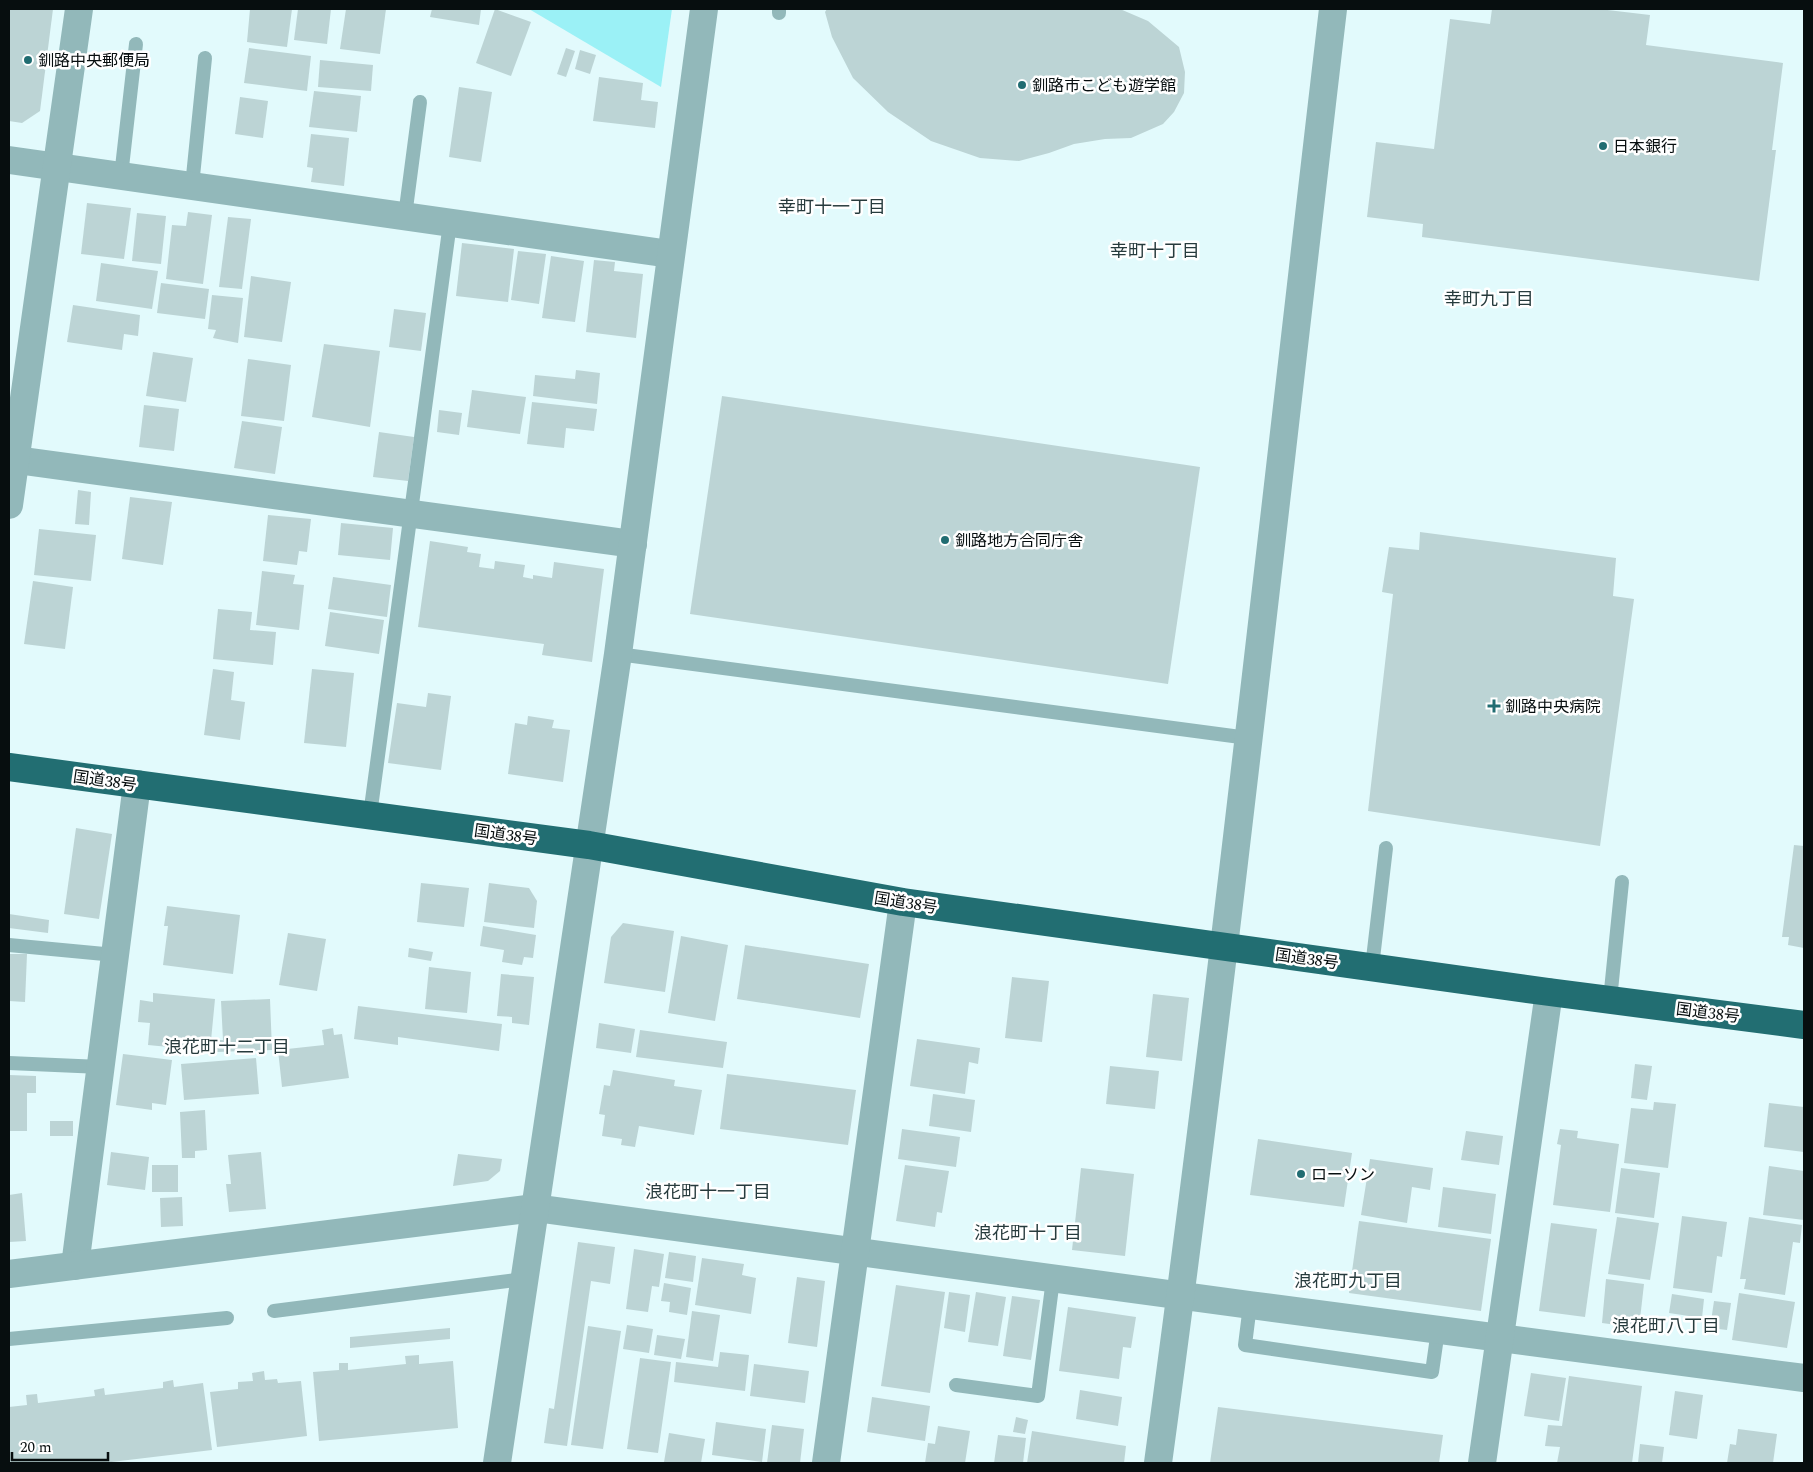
<svg xmlns="http://www.w3.org/2000/svg" width="1813" height="1472" viewBox="0 0 1813 1472" font-family="Spectral,'Noto Sans JP',serif">
<style>
.green{fill:#9bf1f6}
.building{fill:#bcd4d5}
.lines{fill:none;stroke-linecap:round;stroke-linejoin:round}
.lane{stroke:#92b8ba;stroke-width:14}
.street{stroke:#92b8ba;stroke-width:28}
.highway{stroke:#226e72;stroke-width:28}
.poi-dot{fill:#216d72;stroke:#fff;stroke-width:2}
.labels{text-anchor:middle;stroke-width:5;stroke-linejoin:round;paint-order:stroke}
.poi-label{font-size:16px;fill:#070e0f;stroke:#fff;text-anchor:start}
.street-label{font-size:16px;fill:#070e0f;stroke:#fff}
.neighbourhood-label{font-size:18px;fill:#273b3d;stroke:#fff}
</style>
<rect width="100%" height="100%" fill="#e2fafc"/>
<path class="green" d="M529,9H672L661,87Z"/>
<g class="building">
<path d="M9,9H53L40,111L22,123L9,121Z"/>
<path d="M250,9H292L287,47L247,42Z"/>
<path d="M298,9H331L327,44L294,40Z"/>
<path d="M346,9H386L380,54L340,49Z"/>
<path d="M432,9H481L479,25L430,17Z"/>
<path d="M495,9L531,22L511,76L476,63Z"/>
<path d="M827,9H1120L1148,21L1179,47L1185,72L1184,93L1174,112L1163,124L1131,138L1105,139L1074,144L1049,153L1019,161L980,158L931,141L888,112L853,78L832,37L825,12Z"/>
<path d="M1492,9H1599L1650,15L1646,45L1783,63L1772,150H1776L1759,281L1422,237L1423,224L1367,217L1376,142L1434,149L1450,19L1490,24Z"/>
<path d="M249,48L311,56L307,91L244,83Z"/>
<path d="M566,48L575,51L566,77L557,74Z"/>
<path d="M580,50L596,55L590,74L575,69Z"/>
<path d="M320,60L373,65L371,91L318,87Z"/>
<path d="M599,77L643,83L641,100L658,102L655,128L593,121Z"/>
<path d="M459,87L492,92L481,162L449,157Z"/>
<path d="M314,91L361,96L357,132L309,127Z"/>
<path d="M240,97L268,101L263,138L235,134Z"/>
<path d="M311,134L349,138L344,186L311,182L313,168L307,167Z"/>
<path d="M87,203L131,208L124,259L81,254Z"/>
<path d="M188,212L212,215L203,284L166,279L172,225L186,226Z"/>
<path d="M137,213L166,216L161,264L132,261Z"/>
<path d="M228,217L251,219L242,289L219,287Z"/>
<path d="M462,243L514,249L508,302L456,296Z"/>
<path d="M518,251L546,254L539,304L511,300Z"/>
<path d="M551,256L584,261L575,322L542,318Z"/>
<path d="M594,260L615,262L614,271L643,274L636,338L586,332Z"/>
<path d="M101,263L158,271L152,309L96,301Z"/>
<path d="M251,276L291,282L282,342L244,337Z"/>
<path d="M161,283L209,289L205,319L157,313Z"/>
<path d="M212,295L243,298L238,343L213,338L216,330L208,329Z"/>
<path d="M73,305L140,315L138,336L124,334L122,350L67,342Z"/>
<path d="M394,309L426,313L421,351L389,347Z"/>
<path d="M324,344L380,351L370,427L312,417Z"/>
<path d="M153,352L193,358L186,402L146,396Z"/>
<path d="M248,359L291,365L284,421L241,416Z"/>
<path d="M576,370L600,373L597,404L533,396L535,375L575,379Z"/>
<path d="M472,390L526,397L520,434L467,427Z"/>
<path d="M722,396L1200,467L1168,684L690,614Z"/>
<path d="M532,402L597,409L594,431L566,428L564,448L527,444Z"/>
<path d="M144,405L179,409L174,451L139,447Z"/>
<path d="M439,410L462,413L459,435L437,432Z"/>
<path d="M242,421L282,427L275,474L234,468Z"/>
<path d="M379,432L414,437L408,481L373,477Z"/>
<path d="M78,490L91,492L89,525L75,524Z"/>
<path d="M130,497L172,502L163,565L122,559Z"/>
<path d="M268,515L311,519L307,552L299,551L297,565L263,561Z"/>
<path d="M341,523L393,528L390,560L338,555Z"/>
<path d="M39,529L96,535L91,581L34,575Z"/>
<path d="M1420,532L1616,558L1613,596L1634,599L1600,846L1368,811L1393,594L1382,592L1389,547L1419,550Z"/>
<path d="M430,541L468,547L467,552L481,554L479,567L494,569L495,561L525,565L523,577L533,579V575L552,578L554,562L604,569L592,662L542,655L544,644L418,627Z"/>
<path d="M262,571L295,575L293,584L304,585L299,630L256,625Z"/>
<path d="M333,577L391,585L387,617L328,609Z"/>
<path d="M33,581L73,587L65,649L24,644Z"/>
<path d="M218,609L252,612L250,630L276,632L273,665L213,659Z"/>
<path d="M330,612L384,620L379,654L325,646Z"/>
<path d="M213,669L234,672L231,700L245,702L240,740L204,735Z"/>
<path d="M312,669L354,673L346,747L304,743Z"/>
<path d="M428,693L451,696L441,770L388,763L397,703L426,707Z"/>
<path d="M528,716L554,720L552,728L570,730L563,782L508,774L515,723L527,725Z"/>
<path d="M76,828L112,834L99,919L64,914Z"/>
<path d="M1794,845L1804,846V948L1788,945L1789,937H1782Z"/>
<path d="M421,883L469,888L464,927L417,922Z"/>
<path d="M489,883L529,888L537,901L534,928L484,922Z"/>
<path d="M167,906L240,915L233,974L163,965L168,926H164Z"/>
<path d="M9,914L49,920L48,933L9,928Z"/>
<path d="M623,923L674,931L665,992L604,983L611,937Z"/>
<path d="M483,926L536,935L533,958L524,957L522,965L502,962L504,950L480,946Z"/>
<path d="M288,933L326,939L317,991L279,985Z"/>
<path d="M681,936L728,945L715,1021L668,1013Z"/>
<path d="M745,945L869,964L860,1018L737,999Z"/>
<path d="M409,948L433,952L431,961L408,957Z"/>
<path d="M9,954H27L25,1002L9,1001Z"/>
<path d="M429,967L471,972L467,1013L425,1009Z"/>
<path d="M501,974L534,977L529,1025L512,1023V1017L497,1016Z"/>
<path d="M1012,977L1049,981L1042,1042L1005,1038Z"/>
<path d="M153,993L215,999L210,1051L148,1045L150,1023L138,1022L140,1000L153,1002Z"/>
<path d="M1153,994L1189,998L1182,1061L1146,1057Z"/>
<path d="M270,999L272,1050L217,1052L216,1040H223L221,1001Z"/>
<path d="M358,1006L502,1024L499,1051L398,1037V1045L354,1039Z"/>
<path d="M599,1023L635,1029L631,1053L596,1048Z"/>
<path d="M333,1028L334,1035L342,1034L349,1078L282,1087L278,1050L324,1045L322,1030Z"/>
<path d="M640,1030L727,1042L723,1068L636,1057Z"/>
<path d="M917,1039L980,1048L978,1064L969,1062L965,1094L910,1086Z"/>
<path d="M123,1054L172,1060L166,1105L152,1103V1110L116,1105Z"/>
<path d="M256,1058L259,1094L184,1100L181,1064Z"/>
<path d="M1635,1064L1652,1066L1647,1100L1631,1098Z"/>
<path d="M1110,1066L1159,1071L1155,1109L1106,1104Z"/>
<path d="M613,1070L675,1080L674,1086L702,1090L694,1135L639,1126L635,1147L621,1145L622,1139L602,1136L605,1115L599,1114L604,1085L610,1086Z"/>
<path d="M727,1074L856,1090L848,1145L720,1129Z"/>
<path d="M9,1075L36,1076V1093H27V1131H9Z"/>
<path d="M933,1094L975,1100L971,1132L929,1126Z"/>
<path d="M1654,1102L1676,1104L1668,1168L1624,1163L1631,1108L1653,1110Z"/>
<path d="M1769,1103L1804,1107L1803,1132H1804V1152L1764,1147Z"/>
<path d="M205,1110L207,1150L195,1151V1158H182L180,1112Z"/>
<rect x="50" y="1121" width="23" height="15"/>
<path d="M902,1129L960,1137L956,1167L898,1159Z"/>
<path d="M1560,1129L1578,1131L1577,1138L1619,1144L1610,1212L1553,1205L1561,1145L1557,1144Z"/>
<path d="M1466,1131L1503,1136L1499,1165L1461,1160Z"/>
<path d="M1258,1139L1352,1153L1344,1207L1250,1195Z"/>
<path d="M111,1152L149,1157L145,1190L107,1185Z"/>
<path d="M261,1152L266,1209L229,1212L226,1184H231L228,1155Z"/>
<path d="M458,1154L502,1159L500,1171L488,1181L453,1186Z"/>
<path d="M1370,1159L1433,1168L1430,1190L1412,1187L1407,1223L1361,1215Z"/>
<rect x="152" y="1165" width="26" height="27"/>
<path d="M905,1165L949,1171L942,1213L937,1212L935,1227L896,1221Z"/>
<path d="M1769,1166L1804,1171V1220L1763,1215Z"/>
<path d="M1081,1168L1134,1174L1125,1256L1072,1250Z"/>
<path d="M1621,1168L1660,1173L1654,1218L1615,1213Z"/>
<path d="M1443,1187L1496,1194L1491,1234L1438,1227Z"/>
<path d="M22,1193L26,1241L9,1242V1195Z"/>
<path d="M182,1197L183,1226L161,1227L160,1198Z"/>
<path d="M1682,1216L1727,1222L1722,1257L1717,1256L1712,1293L1673,1288Z"/>
<path d="M1617,1217L1659,1223L1650,1280L1608,1274Z"/>
<path d="M1749,1217L1802,1225L1800,1243L1793,1242L1785,1295L1744,1289L1746,1279H1740Z"/>
<path d="M1359,1221L1491,1239L1481,1311L1349,1293Z"/>
<path d="M1551,1223L1597,1229L1585,1317L1539,1311Z"/>
<path d="M578,1242L615,1247L610,1284L591,1281L567,1446L544,1443L549,1408L554,1409Z"/>
<path d="M634,1249L664,1254L659,1287L652,1286L648,1312L626,1309Z"/>
<path d="M669,1252L696,1256L693,1282L665,1278Z"/>
<path d="M702,1258L744,1264L742,1275L756,1278L751,1314L695,1305Z"/>
<path d="M797,1277L825,1281L817,1347L788,1343Z"/>
<path d="M1606,1279L1644,1284L1639,1328L1602,1323Z"/>
<path d="M664,1283L691,1288L687,1315L669,1312L670,1302L661,1301Z"/>
<path d="M896,1285L945,1292L930,1393L881,1386Z"/>
<path d="M949,1292L970,1295L965,1332L944,1328Z"/>
<path d="M976,1292L1006,1297L998,1346L968,1342Z"/>
<path d="M1739,1293L1795,1302L1787,1348L1732,1340Z"/>
<path d="M1672,1294L1704,1299L1702,1318L1669,1313Z"/>
<path d="M1012,1296L1040,1300L1031,1360L1003,1356Z"/>
<path d="M1714,1301L1731,1303L1727,1330L1710,1328Z"/>
<path d="M1068,1307L1136,1317L1131,1348L1123,1347L1119,1379L1059,1371Z"/>
<path d="M692,1311L720,1315L713,1361L686,1357Z"/>
<path d="M627,1325L653,1329L649,1353L623,1349Z"/>
<path d="M588,1326L621,1331L603,1449L571,1445Z"/>
<path d="M450,1328V1339L350,1348V1337Z"/>
<path d="M657,1335L685,1339L681,1359L654,1355Z"/>
<path d="M720,1352L749,1355L745,1391L674,1382L676,1362L718,1367Z"/>
<path d="M419,1355V1364L453,1361L458,1428L319,1441L313,1372L339,1370V1363H348V1370L406,1364L405,1356Z"/>
<path d="M640,1358L671,1362L658,1453L627,1449Z"/>
<path d="M754,1364L809,1371L805,1403L750,1396Z"/>
<path d="M264,1371L265,1380L277,1379L278,1383L301,1381L307,1436L217,1447L210,1392L238,1389V1382L253,1381L252,1373Z"/>
<path d="M1531,1373L1566,1378L1559,1421L1524,1416Z"/>
<path d="M1569,1376L1642,1386L1632,1463H1557L1560,1447L1545,1446L1548,1425L1562,1426Z"/>
<path d="M173,1380L174,1387L203,1383L212,1450L103,1463H9V1407L27,1405L26,1395L37,1394L38,1403L95,1396L94,1390L104,1388L105,1395L163,1388V1382Z"/>
<path d="M1080,1390L1122,1397L1118,1426L1076,1419Z"/>
<path d="M1675,1391L1703,1395L1697,1439L1669,1435Z"/>
<path d="M872,1397L930,1406L925,1441L867,1432Z"/>
<path d="M1218,1407L1443,1435L1439,1463H1210Z"/>
<path d="M1016,1417L1028,1420L1025,1434L1013,1432Z"/>
<path d="M716,1422L766,1429L762,1462L712,1455Z"/>
<path d="M772,1425L804,1429L800,1463H767Z"/>
<path d="M938,1426L970,1431L965,1463H925L928,1443L935,1444Z"/>
<path d="M1738,1429L1777,1434L1773,1463H1727L1730,1444L1736,1445Z"/>
<path d="M1032,1431L1126,1446L1124,1463H1027Z"/>
<path d="M669,1433L705,1439L701,1463L664,1462Z"/>
<path d="M998,1435L1026,1438L1023,1463H994Z"/>
<path d="M1640,1444L1664,1447L1662,1463H1638Z"/>
</g>
<g class="lines">
<g class="lane">
<path d="M779,13V9"/>
<path d="M121,176L136,44"/>
<path d="M192,186L205,58"/>
<path d="M405,216L420,102"/>
<path d="M618,654L1248,738"/>
<path d="M370,815L450,223"/>
<path d="M9,945L115,955"/>
<path d="M1372,967L1386,848"/>
<path d="M1610,1000L1622,882"/>
<path d="M9,1063L101,1067"/>
<path d="M1250,1305L1245,1345L1432,1372L1438,1330"/>
<path d="M274,1311L524,1279"/>
<path d="M9,1339L227,1318"/>
<path d="M956,1385L1038,1396L1053,1279"/>
</g>
<g class="street">
<path d="M9,160L670,254"/>
<path d="M9,459L633,544"/>
<path d="M9,505L79,9"/>
<path d="M75,1266L137,784"/>
<path d="M9,1274L535,1208L1250,1305L1804,1378"/>
<path d="M497,1463L618,654L704,9"/>
<path d="M826,1463L903,902"/>
<path d="M1158,1463C1224,979 1276,494 1333,9"/>
<path d="M1482,1463L1549,992"/>
</g>
<path class="highway" d="M9,767L589,845L903,902L1549,992L1804,1025"/>
</g>
<g class="poi-dot">
<circle cx="28" cy="60" r="5"/>
<circle cx="1022" cy="85" r="5"/>
<circle cx="1603" cy="146" r="5"/>
<circle cx="945" cy="540" r="5"/>
<path d="M1491.5 698.5h5v5h5v5h-5v5h-5v-5h-5v-5h5z"/>
<circle cx="1301" cy="1174" r="5"/>
</g>
<g class="labels">
<g class="poi-label">
<text x="38" y="66">釧路中央郵便局</text>
<text x="1032" y="91">釧路市こども遊学館</text>
<text x="1613" y="152">日本銀行</text>
<text x="955" y="546">釧路地方合同庁舎</text>
<text x="1505" y="712">釧路中央病院</text>
<text x="1311" y="1180">ローソン</text>
</g>
<g class="street-label">
<text transform="translate(105 780) rotate(8)" y="6">国道38号</text>
<text transform="translate(506 834) rotate(8)" y="6">国道38号</text>
<text transform="translate(906 902) rotate(9)" y="6">国道38号</text>
<text transform="translate(1307 958) rotate(8)" y="6">国道38号</text>
<text transform="translate(1708 1012) rotate(7)" y="6">国道38号</text>
</g>
<g class="neighbourhood-label">
<text x="832" y="213">幸町十一丁目</text>
<text x="1155" y="257">幸町十丁目</text>
<text x="1489" y="305">幸町九丁目</text>
<text x="227" y="1053">浪花町十二丁目</text>
<text x="708" y="1198">浪花町十一丁目</text>
<text x="1028" y="1239">浪花町十丁目</text>
<text x="1348" y="1287">浪花町九丁目</text>
<text x="1666" y="1332">浪花町八丁目</text>
</g>
</g>
<rect width="1813" height="1472" fill="none" stroke="#070e0f" stroke-width="20"/>
<path d="M12 1452v8h96v-8" fill="none" stroke="#070e0f" stroke-width="2.5"/>
<text x="20" y="1452" font-size="15" fill="#070e0f" stroke="#ffffff" stroke-width="4" paint-order="stroke">20 m</text>
</svg>
